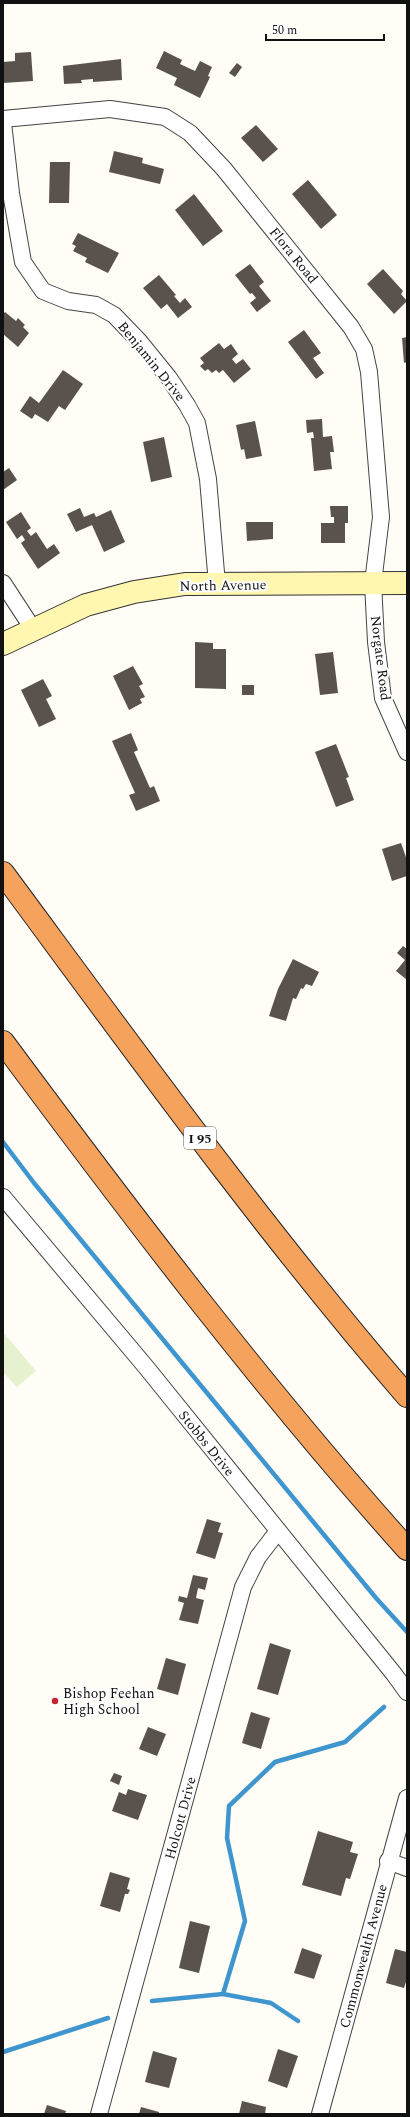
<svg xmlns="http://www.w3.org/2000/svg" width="410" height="2117" viewBox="0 0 410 2117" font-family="Spectral,serif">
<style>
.pitch{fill:#e6f2cf}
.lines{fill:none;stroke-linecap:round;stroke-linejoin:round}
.stream{stroke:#3f96cf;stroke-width:4.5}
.building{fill:#5a524d}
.minor-casing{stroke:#444;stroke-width:18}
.secondary-casing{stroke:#333;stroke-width:24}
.motorway-casing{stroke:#222;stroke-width:24}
.minor{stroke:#fff;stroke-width:16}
.secondary{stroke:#fff6b0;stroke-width:22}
.motorway{stroke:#f5a25d;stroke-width:22}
.poi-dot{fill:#c4262e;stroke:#fff;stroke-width:1.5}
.labels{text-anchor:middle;stroke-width:4;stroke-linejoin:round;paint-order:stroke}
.shield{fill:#fff;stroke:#585858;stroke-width:1}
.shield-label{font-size:13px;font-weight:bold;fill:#111}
.street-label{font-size:14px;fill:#111;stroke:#fff}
.poi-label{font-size:14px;fill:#111;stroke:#fff;text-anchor:start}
</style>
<rect width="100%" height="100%" fill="#fffdf5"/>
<path class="pitch" d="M3,1332L36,1371L17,1387L3,1372Z"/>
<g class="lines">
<g class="stream">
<path d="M3,1142L34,1183L376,1598L407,1632"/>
<path d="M223,1994L271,2003L298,2021"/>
<path d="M152,2001L223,1994L245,1921L227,1838L229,1806L275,1762L345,1742L384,1707"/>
<path d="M3,2052L108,2018"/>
</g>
</g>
<g class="building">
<path d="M164,51L182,60L180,64L195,71L200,61L212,67L208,76L210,77L200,98L174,85L177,78L156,68Z"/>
<path d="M31,52L33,81L3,83V62L15,61V53Z"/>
<path d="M121,59L122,80L93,82V79L81,80L82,83L64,84L63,66Z"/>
<path d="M237,63L242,67L235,77L229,73Z"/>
<path d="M256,125L278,149L263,162L241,138Z"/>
<path d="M114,151L143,158L142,163L164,169L160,184L109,172Z"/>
<path d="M50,162H70L69,203H49Z"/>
<path d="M308,180L337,215L321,229L292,194Z"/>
<path d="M194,194L223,231L203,246L175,210Z"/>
<path d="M78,233L119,253L108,273L85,262L87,258L73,251L76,246L72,244Z"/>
<path d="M250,264L264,282L259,286L271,301L257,312L250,303L256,298L252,293L250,294L235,275Z"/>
<path d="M383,269L403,291L401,294L407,301L394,314L367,284Z"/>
<path d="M159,275L176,295L174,296L180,303L185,298L192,307L178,318L167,304L161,309L143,288Z"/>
<path d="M5,312L16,321L18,318L25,325L23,327L29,333L18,347L3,334V314Z"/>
<path d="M304,330L321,353L313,358L324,373L316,379L288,342Z"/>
<path d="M407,337V362L404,363L402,338Z"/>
<path d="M219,343L224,349L231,344L238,354L232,359L236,364L243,359L251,369L234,383L223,370L219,373L216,370L212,373L208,369L205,371L200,366L204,363L200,358Z"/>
<path d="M63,370L83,384L65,410L59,406L48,422L35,414L32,419L20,411L30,396L39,403Z"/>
<path d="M322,419L323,437L332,436L334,452H330L332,469L314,471L311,438H314L313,432L307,433L306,420Z"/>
<path d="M255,421L262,456L246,459L244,449L241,450L236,425Z"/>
<path d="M164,437L172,477L151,482L143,442Z"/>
<path d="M9,468L17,480L3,490V472Z"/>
<path d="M330,506H348V523H345V543H321V523H334V517H331Z"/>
<path d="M80,508L84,517L94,513L96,517L111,510L125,542L104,552L92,525L76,532L67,514Z"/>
<path d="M21,512L31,528L27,531L31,536L36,532L47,549L54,544L60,553L38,569L21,543L25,540L22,535L17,539L6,522Z"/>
<path d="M246,522H273V539L247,541Z"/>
<path d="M195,642L213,643V649H226V689L195,688Z"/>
<path d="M333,652L338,693L320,695L315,654Z"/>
<path d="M133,666L143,684L139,686L145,697L140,699L142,703L129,710L113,676Z"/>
<path d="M43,679L52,696L46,699L56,719L39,727L21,690Z"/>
<rect x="242" y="685" width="12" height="10"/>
<path d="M131,733L138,750L134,752L150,788L154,786L160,801L136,811L129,795L135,793L112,741Z"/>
<path d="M336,744L349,777L346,778L354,800L336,807L315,752Z"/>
<path d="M401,843L407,860V876L392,881L382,849Z"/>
<path d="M403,946L407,949V980L396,971L405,960L397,953Z"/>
<path d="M293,959L319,972L312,986L306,984L303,989L301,988L296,999L293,998L286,1021L269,1016L278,989Z"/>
<path d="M207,1519L221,1523L218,1532L223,1533L215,1559L196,1553Z"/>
<path d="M193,1575L208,1578L205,1590L198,1588L196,1598L204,1600L198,1624L179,1620L184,1603L178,1601L179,1596L187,1598Z"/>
<path d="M270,1643L291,1650L278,1695L257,1689Z"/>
<path d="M166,1658L186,1664L178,1695L157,1689Z"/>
<path d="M251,1712L270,1718L261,1749L242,1743Z"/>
<path d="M148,1727L166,1734L157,1756L139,1749Z"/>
<path d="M114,1773L122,1776L119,1785L110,1781Z"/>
<path d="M128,1789L147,1795L138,1820L112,1811L119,1792L126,1795Z"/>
<path d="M318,1831L353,1842L350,1852L358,1854L350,1879L346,1878L341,1896L302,1885Z"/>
<path d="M110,1872L130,1878L127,1889L130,1890L128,1894H125L120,1912L100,1906Z"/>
<path d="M190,1921L210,1926L199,1973L179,1968Z"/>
<path d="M302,1948L322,1955L314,1979L294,1973Z"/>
<path d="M395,1949L407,1952V1979L404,1988L386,1983Z"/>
<path d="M278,2049L298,2056L287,2088L268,2081Z"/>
<path d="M153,2051L177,2058L169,2088L145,2082Z"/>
<path d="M242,2101L266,2107L265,2114H239Z"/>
<path d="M47,2105L66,2111L65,2114H44Z"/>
<path d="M141,2107L159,2112V2114H139Z"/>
</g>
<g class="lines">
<defs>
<g id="minor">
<path d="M3,119L110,109L165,117L190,133L224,169L351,327L364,349L369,372L381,517L373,583L376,642L383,698L407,752"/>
<path d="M3,123L11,193L23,262L43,291L68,301L96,305L114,315L139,341L169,378L187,405L197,423L208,479L217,584"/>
<path d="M3,583L33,629"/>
<path d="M3,1197L146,1367L394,1674L407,1692"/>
<path d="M388,1861L407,1868"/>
<path d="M99,2114L243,1587L258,1557L278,1531"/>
<path d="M320,2114L407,1798"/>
</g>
<path id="secondary" d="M3,644L86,605L134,592L185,584L407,583"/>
<g id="motorway">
<path d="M3,873C134,1050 263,1229 407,1396"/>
<path d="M3,1042C132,1216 263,1388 407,1549"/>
</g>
</defs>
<use href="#minor" class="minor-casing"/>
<use href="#secondary" class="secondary-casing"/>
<use href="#motorway" class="motorway-casing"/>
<use href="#minor" class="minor"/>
<use href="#secondary" class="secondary"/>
<use href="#motorway" class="motorway"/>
</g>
<circle class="poi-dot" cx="55" cy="1701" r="4"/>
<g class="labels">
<rect class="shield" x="184" y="1127" width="32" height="22" rx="3"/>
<g class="shield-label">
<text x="200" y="1143">I 95</text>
</g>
<g class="street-label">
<text transform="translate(294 255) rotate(51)" y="5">Flora Road</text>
<text transform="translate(152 361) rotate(51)" y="5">Benjamin Drive</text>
<text transform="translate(223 585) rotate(-1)" y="5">North Avenue</text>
<text transform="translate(381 658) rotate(83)" y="5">Norgate Road</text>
<text transform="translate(207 1443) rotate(51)" y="5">Stobbs Drive</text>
<text transform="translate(180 1818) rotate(-75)" y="5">Holcott Drive</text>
<text transform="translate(363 1956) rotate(-75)" y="5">Commonwealth Avenue</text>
</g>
<g class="poi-label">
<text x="63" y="1698">Bishop Feehan<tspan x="63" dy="16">High School</tspan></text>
</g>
</g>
<rect width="410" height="2117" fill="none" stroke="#111111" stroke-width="8"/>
<path d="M266 34v6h118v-6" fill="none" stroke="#111111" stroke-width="2"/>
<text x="272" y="34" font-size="12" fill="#111111" stroke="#ffffff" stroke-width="3" paint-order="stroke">50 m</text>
</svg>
